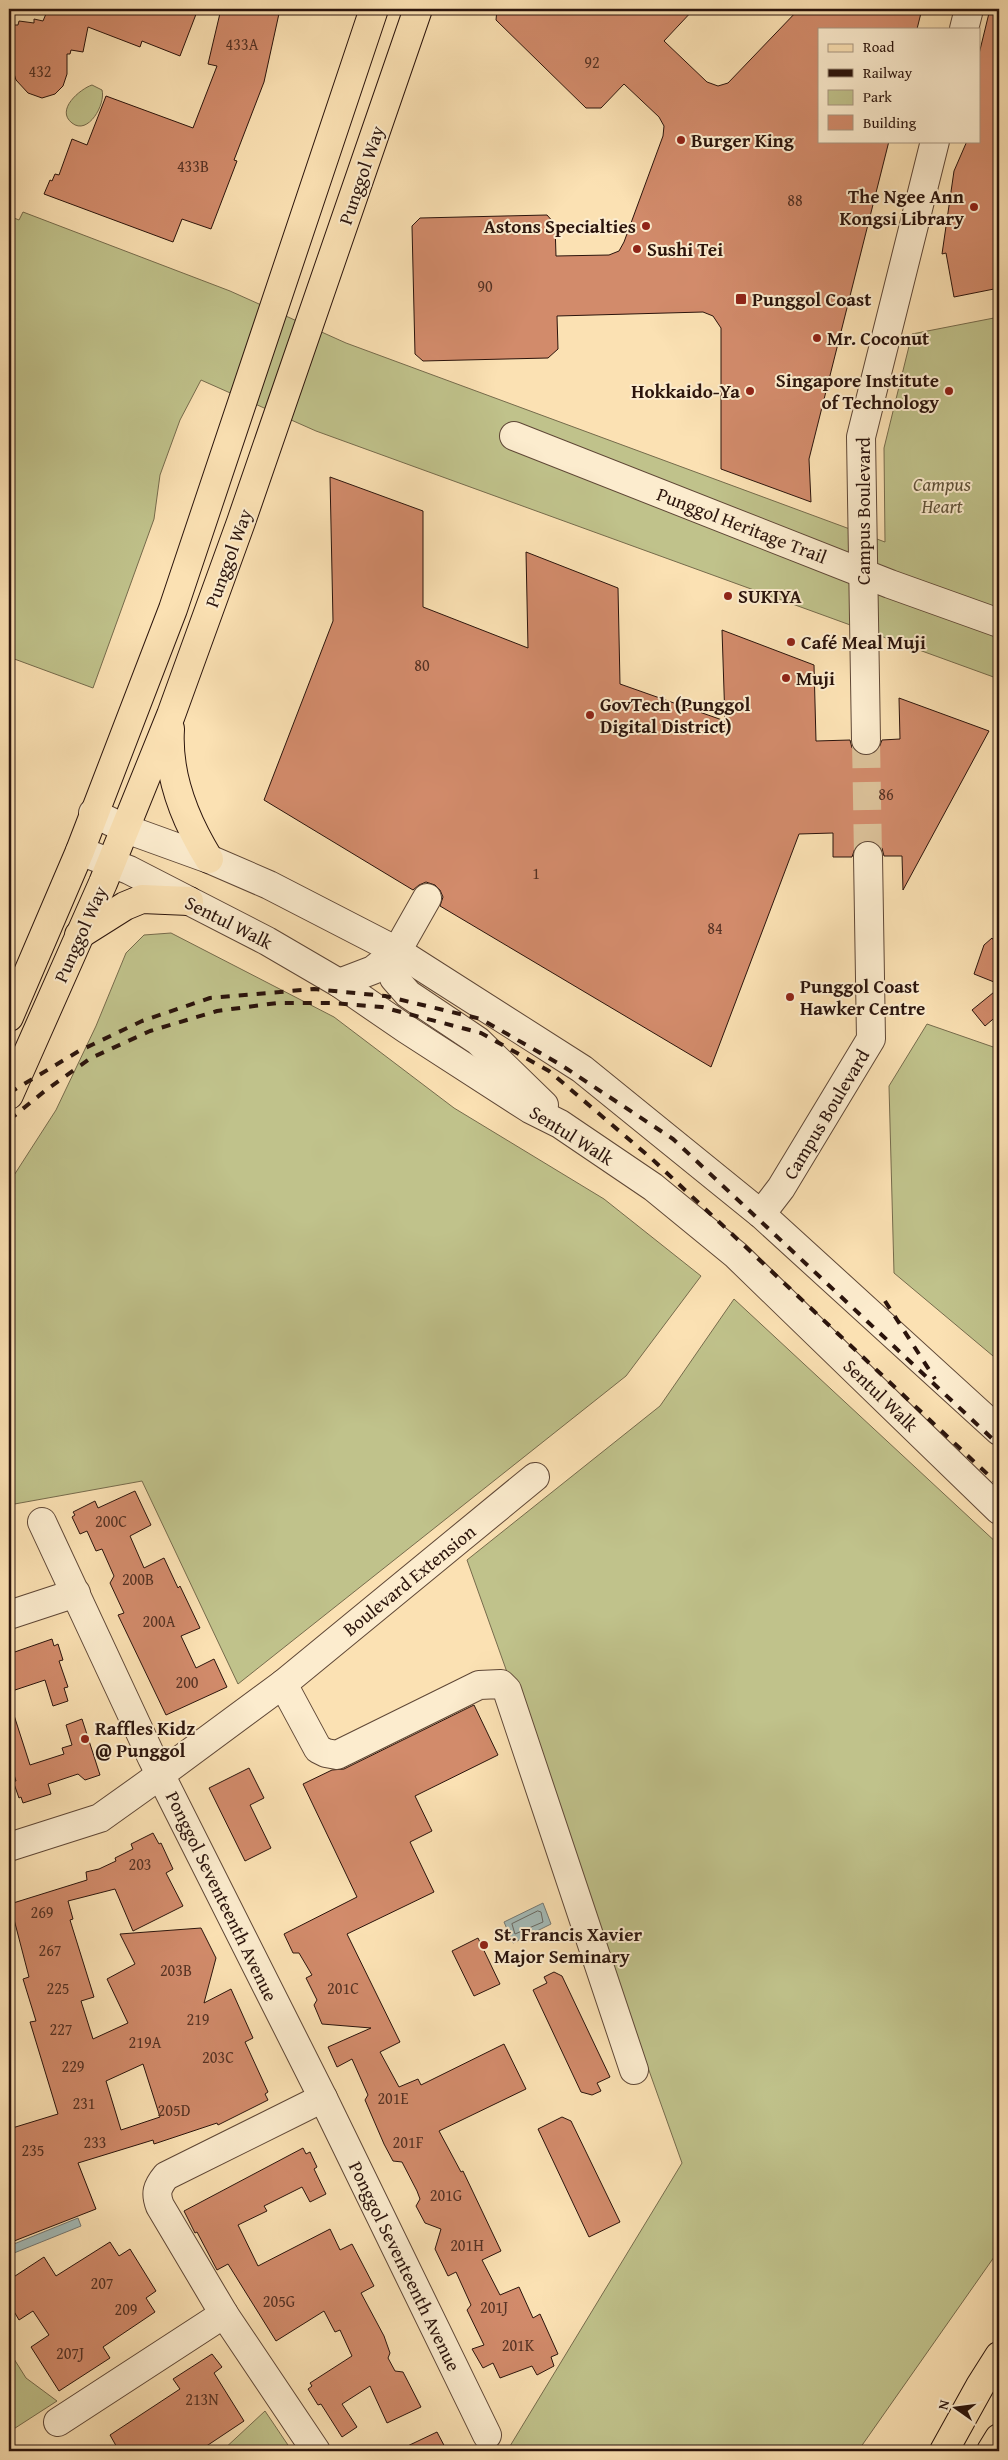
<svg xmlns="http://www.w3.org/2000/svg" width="1008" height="2460" viewBox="0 0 1008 2460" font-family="'Gentium Book Plus',serif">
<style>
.green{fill:#c0c28b;stroke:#766b4c}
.water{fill:#a4bbb8;stroke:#747873}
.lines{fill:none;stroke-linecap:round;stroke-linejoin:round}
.shore{stroke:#686862;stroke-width:1}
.building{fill:#d28b6b;stroke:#2b140c;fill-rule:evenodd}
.minor-tunnel{stroke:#dcc29a;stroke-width:28;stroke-dasharray:28 14;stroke-linecap:butt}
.minor-casing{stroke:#5f4736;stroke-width:30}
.major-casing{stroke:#2b140c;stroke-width:30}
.minor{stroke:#fcecce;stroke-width:28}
.major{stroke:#fbe1b3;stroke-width:28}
.rail{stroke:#2b140c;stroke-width:4;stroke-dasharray:9 9;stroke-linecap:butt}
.poi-dot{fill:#8f2418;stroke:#fcecce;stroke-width:2}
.labels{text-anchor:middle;stroke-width:4;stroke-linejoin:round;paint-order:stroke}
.number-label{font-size:16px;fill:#553224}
.poi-label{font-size:19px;font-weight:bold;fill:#2b140c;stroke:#fcecce;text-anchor:start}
.street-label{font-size:19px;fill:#2b140c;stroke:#fcecce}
.park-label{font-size:19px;font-style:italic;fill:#5f5138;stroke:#fcecce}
</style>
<rect width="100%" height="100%" fill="#fbe1b3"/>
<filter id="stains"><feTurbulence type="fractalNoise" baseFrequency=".004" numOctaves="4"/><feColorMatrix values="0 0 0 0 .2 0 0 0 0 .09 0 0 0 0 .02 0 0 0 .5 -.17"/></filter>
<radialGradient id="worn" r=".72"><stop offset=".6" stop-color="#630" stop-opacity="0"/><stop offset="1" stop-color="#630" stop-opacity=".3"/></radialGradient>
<g class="green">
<path d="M92,85L102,90C106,104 88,136 72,123C55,110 80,89 92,85Z"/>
<path d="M23,212L230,291L346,343L885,542L884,448L912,334L999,317V679L316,431L201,380L180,420L160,475L154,519L93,688L9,657V216L19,220Z"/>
<path d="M171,933L334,1017L454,1108L604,1199L701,1276L626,1376L238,1684L142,1481L9,1505V1183L56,1110L96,1026L126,953L144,935Z"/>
<path d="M927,1024L999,1049V1361L894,1273L889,1086Z"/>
<path d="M734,1299L999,1545V2250L858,2451H507L682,2163L467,1560L660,1406Z"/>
<path d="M9,2351L26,2378L57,2401L9,2432Z"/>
<path d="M265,2411L292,2451H222Z"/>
</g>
<g class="water">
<path d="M543,1903L551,1924L513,1943L504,1922Z"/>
<path d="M78,2218L81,2226L9,2255V2246Z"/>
</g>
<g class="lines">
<path class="shore" d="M538,1911L541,1912L543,1922L515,1934L512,1924Z"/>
</g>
<g class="building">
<path d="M48,9H198L180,56L142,41L140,47L88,27L83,52L71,50L70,54H67V74L63,86L55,94L42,98L28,93L16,80L9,58V39L11,25H18L19,21L34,23V19L43,21Z"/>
<path d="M221,9H280L264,82L234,160L237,161L211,229L182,219L173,242L44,194L50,180L52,181L55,174L59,175L72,139L87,145L106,96L193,128L217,66L208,64Z"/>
<path d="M497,9H694L664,41L707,82L718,86L728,83L799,9H922L917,29H819V141H889L809,459L811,502L721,469V328L713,316L703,312L557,316L558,349L548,358L423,361L415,354L412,226L420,218L547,215L555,224L556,256L609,255L619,251L624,242L663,136L664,126L659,117L624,84L601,108H586L496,20Z"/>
<path d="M990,9H999V288L954,297L946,253L942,254L954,171L967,141H979V54Z"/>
<path d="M330,477L423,511V607L528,648L526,552L618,588L620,684L725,721L722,630L814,665L816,741L850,740L852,748L858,753L866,756L874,754L879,748L882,740L900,739L899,698L989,731L903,890L902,856H884L882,848L876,843L867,840L860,842L855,848L852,857H833V833L799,834L711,1067L440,906L443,897L440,890L435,885L426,882L419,885L413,890L264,800L333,621Z"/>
<path d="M992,938L999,947V984L974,974L984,945Z"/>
<path d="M999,988V1014L985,1026L972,1010Z"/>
<path d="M135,1491L151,1525L130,1536L144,1568L164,1558L178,1588L180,1586L200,1628L181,1636L196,1668L214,1659L227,1687L166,1715L118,1615L124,1613L110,1583L114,1576L102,1549L96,1551L87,1531L80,1534L72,1517L75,1515L73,1512L95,1501L98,1508Z"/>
<path d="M52,1639L54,1646L58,1644L63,1660L59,1661L68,1687L64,1688L68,1701L53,1706L45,1680L9,1692V1654Z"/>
<path d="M474,1705L498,1755L415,1796L432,1831L410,1842L434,1892L347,1934L400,2042L380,2052L399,2087L418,2079L421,2085L504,2044L526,2089L439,2131L461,2172L463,2171L501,2251L482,2260L500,2295L519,2287L533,2318L540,2314L558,2354L551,2357L554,2366L537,2375L532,2366L500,2378L493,2363L483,2368L472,2349L484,2345L467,2310L471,2305L456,2272L448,2276L435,2249L441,2229L425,2223L416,2206L420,2199L417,2191L402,2162L393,2161L384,2144L365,2100L368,2095L352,2059L337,2067L328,2047L371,2028L322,2024L314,2005L317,2000L306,1978L312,1975L299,1953H293L284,1934L357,1897L303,1784L332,1770L344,1769Z"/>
<path d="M9,1709H12L30,1765L64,1754L62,1748L72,1745L66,1725L82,1719L100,1775L85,1780L78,1774L48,1784L51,1794L23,1803L21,1797L19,1798L13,1781H16L9,1759Z"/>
<path d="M249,1768L264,1798L250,1805L271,1848L245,1861L209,1788Z"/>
<path d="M153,1833L159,1844L161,1843L173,1869L166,1873L183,1906L133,1931L115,1889L68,1901L73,1919L70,1920L94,1997L81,2001L93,2039L128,2023L107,1979L135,1964L120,1934L201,1928L216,1958L204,2003L231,1989L253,2038L245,2042L268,2092L265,2094L268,2100L218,2125L217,2123L154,2144L153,2140L78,2163L96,2209L9,2243V2129L58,2114L30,2022L36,2021L23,1979L29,1977L10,1904L87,1880L86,1872L99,1869L116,1861L115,1858L133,1849L131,1844ZM143,2064L160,2117L121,2130L106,2081Z"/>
<path d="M478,1938L500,1984L474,1996L452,1951Z"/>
<path d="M554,1972L562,1976L610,2077L597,2083L601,2091L592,2095L581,2092L533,1990L547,1983L544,1977Z"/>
<path d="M562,2117L571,2121L620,2222L589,2237L538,2129Z"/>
<path d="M303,2148L306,2154L310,2152L317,2167L314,2169L326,2194L310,2202L302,2187L264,2206L267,2211L238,2225L258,2266L330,2229L340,2250L352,2244L374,2286L361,2293L384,2336L390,2353L388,2358L395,2371L403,2372L421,2407L387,2423L370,2386L342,2404L357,2427L342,2437L321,2404L318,2405L308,2389L312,2386L310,2383L352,2356L340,2330L335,2332L324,2311L276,2341L228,2264L217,2270L197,2232L195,2233L184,2211Z"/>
<path d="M110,2242L119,2256L130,2249L156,2291L146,2298L155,2312L103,2347L110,2358L59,2391L31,2347L49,2335L33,2311L19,2320L9,2303V2280L44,2257L56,2276Z"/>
<path d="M212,2354L222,2367L214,2373L244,2421L199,2451H119L110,2435L180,2389L173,2379Z"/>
<path d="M437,2432L447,2451H397Z"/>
</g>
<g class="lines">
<path class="minor-tunnel" d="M866,740L868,856"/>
<defs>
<g id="minor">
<path d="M964,29L969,9"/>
<path d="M514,436L890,584L999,623"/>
<path d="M866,740L861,437L935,141"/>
<path d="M93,813L126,829L209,859L269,885L397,951L582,1069L761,1214L999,1431"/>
<path d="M80,851L129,870L267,941L339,983L406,1029L530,1109L560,1124L653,1187L736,1255L999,1510"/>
<path d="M397,951L394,978L408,994L478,1041L544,1105"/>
<path d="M339,983L373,970L397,951L427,898"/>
<path d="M761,1214L781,1188L871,1039L868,856"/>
<path d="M42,1522L152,1758L323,2098L487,2435"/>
<path d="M9,1615L76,1593"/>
<path d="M283,1684L318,1749L326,1753L337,1755L479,1685L501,1684L507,1690L634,2070"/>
<path d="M9,1847L100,1818L149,1783L283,1684L535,1477"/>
<path d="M58,2422L224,2314"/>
<path d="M316,2451L224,2314L160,2206C155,2193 157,2187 166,2176L323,2098"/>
</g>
<g id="major">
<path d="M170,729C167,776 185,820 209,859"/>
<path d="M79,935L125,906L142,899L189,901"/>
<path d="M9,1017L80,851L173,609L374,9"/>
<path d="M9,1095L103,883L171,715L241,522L418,9"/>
<path d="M944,2451L980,2386L999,2356"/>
<path d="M991,2451L999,2438"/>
</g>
</defs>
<use href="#minor" class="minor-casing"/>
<use href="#major" class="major-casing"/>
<use href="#minor" class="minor"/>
<use href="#major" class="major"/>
<g class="rail">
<path d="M9,1093L79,1051L142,1021L210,998L314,989L385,996L481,1019L561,1065L673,1139L999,1445"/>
<path d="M9,1120L46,1090L91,1058L150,1031L217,1011L277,1003H333L382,1007L481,1033L549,1071L652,1159L999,1485"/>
<path d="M885,1301L935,1379"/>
</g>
</g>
<g class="poi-dot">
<circle cx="681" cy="140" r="5"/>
<circle cx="974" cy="207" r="5"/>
<circle cx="646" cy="226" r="5"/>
<circle cx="637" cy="249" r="5"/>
<rect x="735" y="293" width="12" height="12" rx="2.5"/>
<circle cx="817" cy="338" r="5"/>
<circle cx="750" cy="391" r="5"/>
<circle cx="949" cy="391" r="5"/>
<circle cx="728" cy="596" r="5"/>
<circle cx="791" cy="642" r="5"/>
<circle cx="786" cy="678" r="5"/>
<circle cx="590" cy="715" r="5"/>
<circle cx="790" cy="997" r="5"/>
<circle cx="85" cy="1739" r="5"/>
<circle cx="484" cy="1945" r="5"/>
</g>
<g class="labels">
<g class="number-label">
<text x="242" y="50">433A</text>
<text x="592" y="68">92</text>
<text x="40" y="77">432</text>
<text x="193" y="172">433B</text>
<text x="795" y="206">88</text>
<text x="485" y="292">90</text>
<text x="422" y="671">80</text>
<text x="886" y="800">86</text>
<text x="536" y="879">1</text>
<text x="715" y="934">84</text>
<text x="111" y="1527">200C</text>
<text x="138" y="1585">200B</text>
<text x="159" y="1627">200A</text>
<text x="187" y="1688">200</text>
<text x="140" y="1870">203</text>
<text x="42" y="1918">269</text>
<text x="50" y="1956">267</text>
<text x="176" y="1976">203B</text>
<text x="58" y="1994">225</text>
<text x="343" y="1994">201C</text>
<text x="198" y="2025">219</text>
<text x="61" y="2035">227</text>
<text x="145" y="2048">219A</text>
<text x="218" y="2063">203C</text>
<text x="73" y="2072">229</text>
<text x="393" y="2104">201E</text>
<text x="84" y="2109">231</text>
<text x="174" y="2116">205D</text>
<text x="95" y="2148">233</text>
<text x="408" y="2148">201F</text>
<text x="33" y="2156">235</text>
<text x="446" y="2201">201G</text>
<text x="467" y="2251">201H</text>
<text x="102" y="2289">207</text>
<text x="279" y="2307">205G</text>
<text x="494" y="2313">201J</text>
<text x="126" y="2315">209</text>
<text x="518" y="2351">201K</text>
<text x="70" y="2359">207J</text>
<text x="202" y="2405">213N</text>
</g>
<g class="poi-label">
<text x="691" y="147">Burger King</text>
<text x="964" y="203" text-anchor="end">The Ngee Ann<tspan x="964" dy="22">Kongsi Library</tspan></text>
<text x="636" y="233" text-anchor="end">Astons Specialties</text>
<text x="647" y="256">Sushi Tei</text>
<text x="752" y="306">Punggol Coast</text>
<text x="827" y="345">Mr. Coconut</text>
<text x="939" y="387" text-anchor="end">Singapore Institute<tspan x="939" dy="22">of Technology</tspan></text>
<text x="740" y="398" text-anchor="end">Hokkaido-Ya</text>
<text x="738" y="603">SUKIYA</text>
<text x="801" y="649">Café Meal Muji</text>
<text x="796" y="685">Muji</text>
<text x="600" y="711">GovTech (Punggol<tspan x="600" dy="22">Digital District)</tspan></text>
<text x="800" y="993">Punggol Coast<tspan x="800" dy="22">Hawker Centre</tspan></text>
<text x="95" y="1735">Raffles Kidz<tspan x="95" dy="22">@ Punggol</tspan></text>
<text x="494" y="1941">St. Francis Xavier<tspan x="494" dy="22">Major Seminary</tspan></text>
</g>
<g class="street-label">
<text transform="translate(361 175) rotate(-71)" y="7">Punggol Way</text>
<text transform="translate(863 511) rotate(-90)" y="7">Campus Boulevard</text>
<text transform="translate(742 525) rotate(21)" y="7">Punggol Heritage Trail</text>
<text transform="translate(228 558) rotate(-70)" y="7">Punggol Way</text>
<text transform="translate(229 922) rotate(27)" y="7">Sentul Walk</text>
<text transform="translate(80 934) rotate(-66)" y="7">Punggol Way</text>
<text transform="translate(826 1114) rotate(-59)" y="7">Campus Boulevard</text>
<text transform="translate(572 1135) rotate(32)" y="7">Sentul Walk</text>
<text transform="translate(881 1395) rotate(44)" y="7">Sentul Walk</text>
<text transform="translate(409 1580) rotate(-39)" y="7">Boulevard Extension</text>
<text transform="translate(222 1896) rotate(64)" y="7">Ponggol Seventeenth Avenue</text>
<text transform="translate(405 2266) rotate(64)" y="7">Ponggol Seventeenth Avenue</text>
</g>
<g class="park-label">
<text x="942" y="491">Campus<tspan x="942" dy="22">Heart</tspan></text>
</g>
</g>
<rect width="1008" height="2460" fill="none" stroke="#fbe1b3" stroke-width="30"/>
<rect x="10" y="10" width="988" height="2440" fill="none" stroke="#2b140c" stroke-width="2.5"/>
<rect x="15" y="15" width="978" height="2430" fill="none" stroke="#2b140c"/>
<rect x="818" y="28" width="162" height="115" fill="#fcecce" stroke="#a89680"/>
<rect x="828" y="44" width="25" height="8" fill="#fbe1b3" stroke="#a89680"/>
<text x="863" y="52" font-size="15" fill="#2b140c">Road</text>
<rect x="828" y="69" width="25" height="8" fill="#2b140c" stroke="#a89680"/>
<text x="863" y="78" font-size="15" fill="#2b140c">Railway</text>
<rect x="828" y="90" width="25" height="15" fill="#c0c28b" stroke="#a89680"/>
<text x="863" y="102" font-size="15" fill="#2b140c">Park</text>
<rect x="828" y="115" width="25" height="15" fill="#d28b6b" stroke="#a89680"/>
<text x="863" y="128" font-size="15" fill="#2b140c">Building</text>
<g transform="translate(956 2408) rotate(284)" stroke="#fcecce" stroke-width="4" paint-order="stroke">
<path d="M0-4L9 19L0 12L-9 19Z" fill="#2b140c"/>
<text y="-8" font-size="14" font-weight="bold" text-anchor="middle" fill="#2b140c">N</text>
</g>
<rect width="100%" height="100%" filter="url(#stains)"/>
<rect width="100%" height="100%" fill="url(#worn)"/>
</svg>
